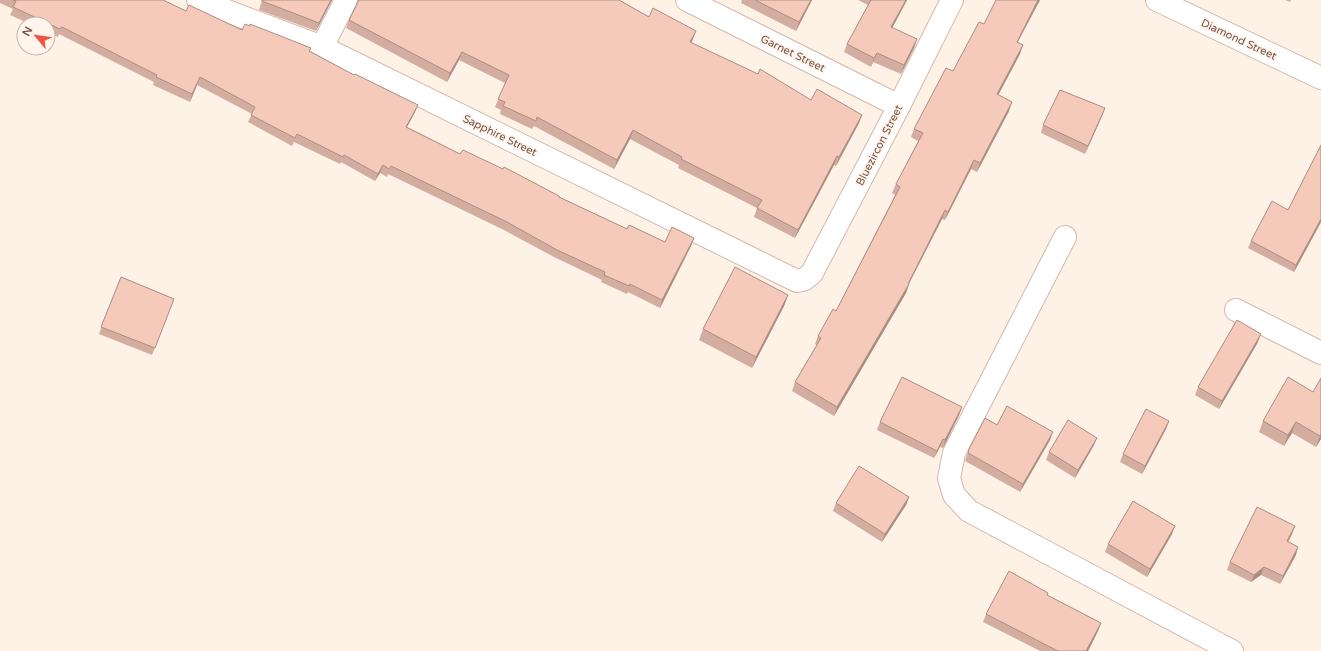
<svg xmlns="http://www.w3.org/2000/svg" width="1321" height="651" viewBox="0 0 1321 651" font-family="'Varela Round',sans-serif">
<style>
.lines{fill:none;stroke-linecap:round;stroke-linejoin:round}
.minor-casing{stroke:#d2b9ac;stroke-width:24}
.minor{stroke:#fff;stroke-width:22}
.wall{fill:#d3aea0}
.shaded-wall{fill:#ac8d82}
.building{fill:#f5caba;stroke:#ac8d82}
.labels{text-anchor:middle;stroke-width:3.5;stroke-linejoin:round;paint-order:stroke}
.street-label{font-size:11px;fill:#785348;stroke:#fff5ec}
</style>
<rect width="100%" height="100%" fill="#fef1e5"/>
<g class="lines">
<defs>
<g id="minor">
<path d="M198,0L322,47L797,281L805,279L812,273L899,106L952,0"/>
<path d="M687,0L899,106"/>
<path d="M1157,0L1321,78"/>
<path d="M322,47L346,0"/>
<path d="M1065,237L954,453L949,478L954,495L969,511L1232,651"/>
<path d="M1236,310L1321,353"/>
</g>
</defs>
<use href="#minor" class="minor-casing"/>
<use href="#minor" class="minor"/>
</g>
<g class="wall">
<path d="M0,0H163L186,11L242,30L250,26L311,48L310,51L354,75L418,105L415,112L407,127L460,154L559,197L627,229L665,242L694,238L691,246L660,308L628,292L627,294L601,282L602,280L554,257L504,230L388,174L387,177L380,173L375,181L341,162L340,164L294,142L292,146L248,122L252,114L197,85L190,102L153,85L154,82L59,34L58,37L48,32V24H30L10,15L13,9L0,3Z"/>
<path d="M262,0H332L316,31L259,10Z"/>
<path d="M358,0H619L649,17L693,39L691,43L811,100L862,115L859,123L836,166L834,165L795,238L754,217L757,208L678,168L679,165L630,139L614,169L534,126L532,129L500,114L501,110L495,107L505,83L459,60L447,82L346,28L349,20Z"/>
<path d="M742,0H812L796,31L741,3Z"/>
<path d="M858,0H907L892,28L917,39L914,48L901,74L873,62L871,67L844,52L847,44L868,5Z"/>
<path d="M1040,0L1018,42L1020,54L998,95L1009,111L977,172L971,169L945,220L942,219L909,284L906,293L834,416L792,391L795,382L817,345L815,344L818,336L836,311L895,195L892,193L896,184L918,141L911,137L914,129L953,71L984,24Z"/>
<path d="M1285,0H1291L1290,2Z"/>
<path d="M1105,108L1102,116L1085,154L1041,133L1043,125Z"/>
<path d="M1321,145V222L1294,272L1248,248L1251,241L1288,210Z"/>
<path d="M121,277L174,299L152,355L99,334Z"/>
<path d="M788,295L784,306L752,368L699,340L703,329Z"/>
<path d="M1258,342L1219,409L1195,395L1198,387Z"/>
<path d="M1313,392L1321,439L1316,447L1292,433L1284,446L1259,432L1263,421Z"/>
<path d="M962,407L959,415L943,448L940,447L934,458L877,430L880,422Z"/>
<path d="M1169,421L1166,429L1142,474L1120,462L1123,454Z"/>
<path d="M997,425L1050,440L1020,492L965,461L969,449Z"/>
<path d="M1094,445L1075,478L1046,460L1049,452Z"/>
<path d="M909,497L906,505L882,542L833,511L836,503Z"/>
<path d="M1172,534L1147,577L1105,552L1108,544Z"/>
<path d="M1292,534L1288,542L1296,555L1280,584L1261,575L1251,582L1227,570L1230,562Z"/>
<path d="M1048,593L1047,595L1101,623L1098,631L1088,651H1040L983,622L986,614Z"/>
</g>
<g class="shaded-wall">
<path d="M331,0H332L316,31L319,23Z"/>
<path d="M811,0H812L796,31L799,22Z"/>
<path d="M906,0H907L888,36L891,27Z"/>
<path d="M1038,0H1040L1013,50Z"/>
<path d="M696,31L693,39L687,51L690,42Z"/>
<path d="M917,39L914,48L901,74L904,65Z"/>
<path d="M1023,45L1020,54L994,103L997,94Z"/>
<path d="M462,52L459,60L447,82L450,73Z"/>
<path d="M877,53L873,62L871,67L874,58Z"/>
<path d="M200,77L197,85L190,102L192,94Z"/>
<path d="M1012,102L1009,111L977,172L980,163Z"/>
<path d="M418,105L415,112L403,134L406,127Z"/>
<path d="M1105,108L1102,116L1085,154L1088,146Z"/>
<path d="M862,115L859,123L836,166L839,157Z"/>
<path d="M633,130L630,139L614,169L617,160Z"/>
<path d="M837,156L834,165L795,238L798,230Z"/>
<path d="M974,160L971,169L945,220L948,212Z"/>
<path d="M383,165L380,173L375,181L378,174Z"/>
<path d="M945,210L942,219L906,289L909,284L906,293L834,416L837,407L908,284Z"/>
<path d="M1321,219V222L1294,272L1296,265Z"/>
<path d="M694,238L691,246L660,308L662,300Z"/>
<path d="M788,295L784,306L752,368L756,357Z"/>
<path d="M1261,334L1258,342L1219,409L1222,401Z"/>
<path d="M962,407L959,415L943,448L945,440Z"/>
<path d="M1169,421L1166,429L1142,474L1145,466Z"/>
<path d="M1296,422L1292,433L1284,446L1288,435Z"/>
<path d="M1053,432L1050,440L1020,492L1023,484Z"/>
<path d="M1321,435V439L1316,447L1320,436Z"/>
<path d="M1097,438L1094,445L1075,478L1078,470Z"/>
<path d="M943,439L940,447L934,458L937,451Z"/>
<path d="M909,497L906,505L882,542L885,534Z"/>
<path d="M1175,526L1172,534L1147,577L1150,569Z"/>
<path d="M1295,526L1292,534L1284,549L1287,541Z"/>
<path d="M1298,547L1296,555L1280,584L1283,576Z"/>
<path d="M1264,567L1261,575L1251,582L1254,575Z"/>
<path d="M1101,623L1098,631L1088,651H1086Z"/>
</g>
<g class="building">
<path d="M13,0H163L186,11L189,5L242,30L245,24L250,26V24L311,48L309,51L354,75L355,74L418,105L406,127L460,154L463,150L503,169L504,167L559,196V197L627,229L629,225L665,242L672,227L694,238L662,300L630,284L629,286L604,275L605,272L557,250L507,222L391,166L389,169L383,165L378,174L344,155L343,157L297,134L295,138L251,115L255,107L200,77L192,94L156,77L157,75L62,27L60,29L13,7L16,1Z"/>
<path d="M262,0H331L319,23L262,1Z"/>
<path d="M359,0H619L649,17L653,8L696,31L690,42L758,74L760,69L811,100L817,89L862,115L839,157L837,156L798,230L757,208L762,200L681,159L682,157L633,130L617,160L537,117L536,121L503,106L505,102L498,99L509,75L462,52L450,73L349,20Z"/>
<path d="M755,0H811L799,22Z"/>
<path d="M871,0H906L891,27L917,39L904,65L877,53L874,58L847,44Z"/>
<path d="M996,0H1038L1017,42L1023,45L997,94L1012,102L980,163L974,160L948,212L945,210L908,284H909L837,407L795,382L821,338L818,336L833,309L836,311L900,187L896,184L923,133L914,129L946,68L953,71L979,22L984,24Z"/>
<path d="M1060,90L1105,108L1088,146L1043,125Z"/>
<path d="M1321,145V219L1296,265L1251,241L1272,201L1288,210Z"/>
<path d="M735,267L788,295L756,357L703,329Z"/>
<path d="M121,277L174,299L155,348L101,327Z"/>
<path d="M1237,320L1261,334L1222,401L1198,387Z"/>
<path d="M902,377L962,407L945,440L943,439L937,451L880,422Z"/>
<path d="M1288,377L1313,392L1321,378V435L1320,436L1296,422L1288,435L1263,421Z"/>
<path d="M1007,406L1053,432L1023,484L968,453L969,449L985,418L997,425Z"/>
<path d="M1146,409L1169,421L1145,466L1123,454Z"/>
<path d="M1068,420L1097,438L1078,470L1049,452Z"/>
<path d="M859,466L909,497L885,534L836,503Z"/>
<path d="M1133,501L1175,526L1150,569L1108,544Z"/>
<path d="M1257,507L1295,526L1287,541L1298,547L1283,576L1264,567L1254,575L1230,562Z"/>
<path d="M1009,571L1048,593L1047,595L1101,623L1086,651H1058L986,614Z"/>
</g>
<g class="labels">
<g class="street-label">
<text transform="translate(1239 39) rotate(25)" y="4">Diamond Street</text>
<text transform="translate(793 53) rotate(26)" y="4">Garnet Street</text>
<text transform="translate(500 135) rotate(26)" y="4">Sapphire Street</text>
<text transform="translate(879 145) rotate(-63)" y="4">Bluezircon Street</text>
</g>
</g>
<g transform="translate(36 36) rotate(299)"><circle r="19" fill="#fff5ec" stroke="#c9b4aa"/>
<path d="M0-3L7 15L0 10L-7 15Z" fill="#ef5343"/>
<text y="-6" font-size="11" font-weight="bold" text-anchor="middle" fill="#785348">N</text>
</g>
</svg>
